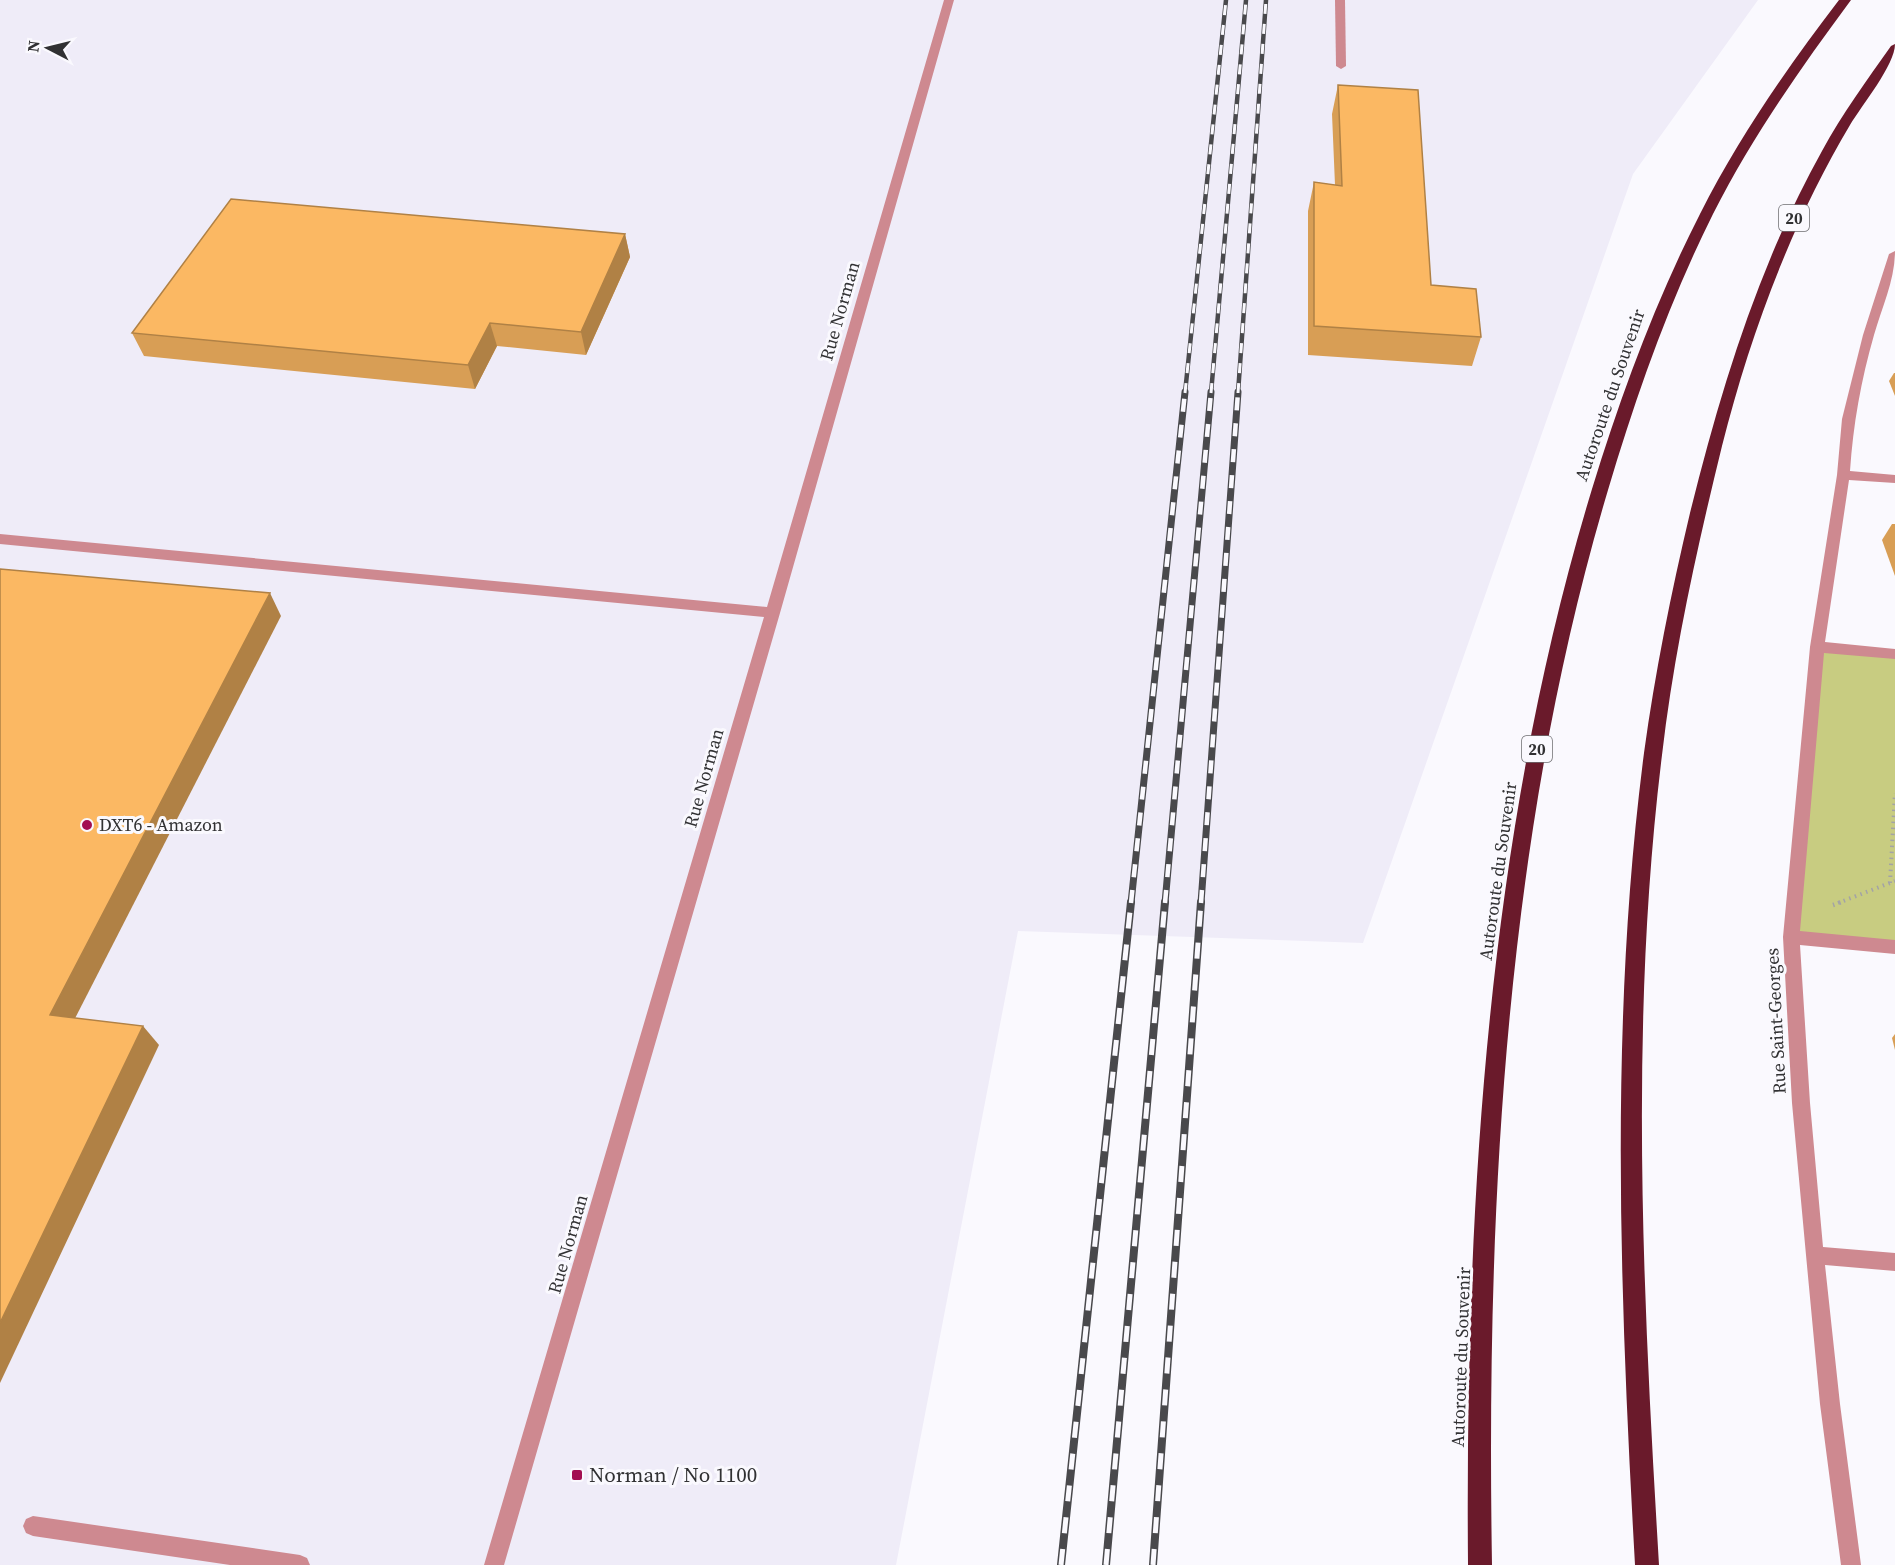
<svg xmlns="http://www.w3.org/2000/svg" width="1895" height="1565" viewBox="0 0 1895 1565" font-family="'Source Serif 4',serif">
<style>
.built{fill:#efecf8}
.green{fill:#c8cc81}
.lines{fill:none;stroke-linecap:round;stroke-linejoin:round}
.path-far1{stroke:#a3a3a6;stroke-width:4;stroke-dasharray:1.5 4.5;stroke-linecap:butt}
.path{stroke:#a3a3a6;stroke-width:4.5;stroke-dasharray:1.5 5;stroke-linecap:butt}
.minor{fill:#ce8990;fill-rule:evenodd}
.highway{fill:#6a1a2b;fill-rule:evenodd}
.rail-far2-casing{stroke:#49494c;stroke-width:4.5}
.rail-far1-casing{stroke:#49494c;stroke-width:7}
.rail-casing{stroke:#49494c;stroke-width:8}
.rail-far2{stroke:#faf9fe;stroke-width:3;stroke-dasharray:10;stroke-linecap:butt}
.rail-far1{stroke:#faf9fe;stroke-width:4.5;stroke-dasharray:13;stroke-linecap:butt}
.rail{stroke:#faf9fe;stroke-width:5;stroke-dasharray:16;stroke-linecap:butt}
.wall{fill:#d89e55}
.shaded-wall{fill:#b08145}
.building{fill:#fbb863;stroke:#b08145;stroke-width:1.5}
.poi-dot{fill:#a30f51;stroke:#faf9fe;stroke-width:2}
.labels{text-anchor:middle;stroke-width:6;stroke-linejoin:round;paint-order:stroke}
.shield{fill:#faf9fe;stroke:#6d6d70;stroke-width:1.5}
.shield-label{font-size:16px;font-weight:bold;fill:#313133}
.street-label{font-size:18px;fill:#313133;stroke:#faf9fe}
.poi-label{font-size:18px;fill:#313133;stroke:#faf9fe;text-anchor:start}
.near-poi-label{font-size:21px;fill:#313133;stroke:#faf9fe;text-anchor:start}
</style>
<rect width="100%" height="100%" fill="#faf9fe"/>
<path class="built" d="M0,0H1758L1633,174L1363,943L1018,931L896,1565H0Z"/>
<path class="green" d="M1817,647L1895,654V947L1791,937Z"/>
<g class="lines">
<g class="path-far1">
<path d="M1890,883L1895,793"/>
<path d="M1838,903L1895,881"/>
</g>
<path class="path" d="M1833,905L1842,902"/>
<g class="minor">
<path d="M944,0H954L780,613L504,1565H484L764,617L0,544V534L767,607Z"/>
<path d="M1335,0H1345L1346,66L1341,69L1336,66Z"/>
<path d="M1895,251C1895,280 1882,307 1874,335C1861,380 1853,425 1850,471L1895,475V483L1849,480L1825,642L1895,649V659L1824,653L1800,931L1895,940V954L1800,945L1810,1103L1823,1247L1895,1253V1271L1825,1265L1840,1404L1861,1565H1841L1820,1404L1806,1255L1792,1103L1783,937L1810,647L1837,475L1842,419L1863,335L1889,254Z"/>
<path d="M33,1516L300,1555L307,1558L310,1565H230L33,1536L26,1533L23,1526L26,1519Z"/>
</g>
<g class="highway">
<path d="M1839,0H1851C1800,69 1752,137 1713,214C1669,302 1636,396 1608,490C1505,835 1486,1207 1492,1565H1468C1465,1206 1487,834 1592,489C1621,395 1655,302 1700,214C1739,137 1787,68 1839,0Z"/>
<path d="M1895,44C1895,65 1862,105 1850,125C1791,224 1750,335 1722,446C1697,548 1674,651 1662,755C1629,1023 1643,1296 1659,1565H1635C1620,1296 1609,1022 1644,753C1655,673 1671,593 1690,513C1721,388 1759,264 1822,151C1842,114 1867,80 1891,46Z"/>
</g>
<defs>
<g id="rail-far2">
<path d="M1185,393L1226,0"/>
<path d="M1211,393L1246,0"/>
<path d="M1238,393L1266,0"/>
</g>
<g id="rail-far1">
<path d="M1131,903L1185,392"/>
<path d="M1165,903L1211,392"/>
<path d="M1201,903L1238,392"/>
</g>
<g id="rail">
<path d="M1061,1565L1131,902"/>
<path d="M1106,1565L1165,902"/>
<path d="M1153,1565L1201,902"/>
</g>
</defs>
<use href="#rail-far2" class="rail-far2-casing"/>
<use href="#rail-far1" class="rail-far1-casing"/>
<use href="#rail" class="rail-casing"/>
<use href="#rail-far2" class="rail-far2"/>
<use href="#rail-far1" class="rail-far1"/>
<use href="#rail" class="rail"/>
</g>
<g class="wall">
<path d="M1338,85L1431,285L1481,337L1472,366L1308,355V211L1314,182L1335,185L1332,114Z"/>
<path d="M625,234L630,257L586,355L497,346L475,389L144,356L132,333Z"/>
<path d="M1894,373H1895V396L1889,381Z"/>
<path d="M1892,524H1895V576L1882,540Z"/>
<path d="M1895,1034V1050L1892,1038Z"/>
</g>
<g class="shaded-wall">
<path d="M625,234L630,257L586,355L581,332Z"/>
<path d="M490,323L497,346L475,389L468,365Z"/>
<path d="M270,593L281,616L67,1034L50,1015Z"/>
<path d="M143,1026L159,1045L0,1383V1323Z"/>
</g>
<g class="building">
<path d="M1338,85L1418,90L1431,285L1476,289L1481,337L1314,326V182L1342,186Z"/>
<path d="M231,199L625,234L581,332L490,323L468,365L132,333Z"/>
<path d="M0,569L270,593L50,1015L143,1026L0,1323Z"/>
</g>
<g class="poi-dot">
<circle cx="87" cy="825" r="6"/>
<rect x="571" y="1469" width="12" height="12" rx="3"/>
</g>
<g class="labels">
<g class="shield">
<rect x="1779" y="205" width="30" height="26" rx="4.5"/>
<rect x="1522" y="736" width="30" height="26" rx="4.5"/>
</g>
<g class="shield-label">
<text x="1794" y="224">20</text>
<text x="1537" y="755">20</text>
</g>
<g class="street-label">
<text transform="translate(840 311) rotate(-74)" y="6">Rue Norman</text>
<text transform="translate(1610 395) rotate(-71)" y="6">Autoroute du Souvenir</text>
<text transform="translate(704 778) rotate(-74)" y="6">Rue Norman</text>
<text transform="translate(1498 871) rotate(-82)" y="6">Autoroute du Souvenir</text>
<text transform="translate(1776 1021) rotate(-93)" y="6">Rue Saint-Georges</text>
<text transform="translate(568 1244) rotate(-74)" y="6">Rue Norman</text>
<text transform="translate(1461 1357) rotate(-88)" y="6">Autoroute du Souvenir</text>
</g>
<g class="poi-label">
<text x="99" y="831">DXT6 - Amazon</text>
</g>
<g class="near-poi-label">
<text x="589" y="1482">Norman / No 1100</text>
</g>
</g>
<g transform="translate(48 48) rotate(277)" stroke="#faf9fe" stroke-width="4.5" paint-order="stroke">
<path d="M0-4.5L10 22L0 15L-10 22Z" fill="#313133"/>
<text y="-9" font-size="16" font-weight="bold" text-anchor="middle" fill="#313133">N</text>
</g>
</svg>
